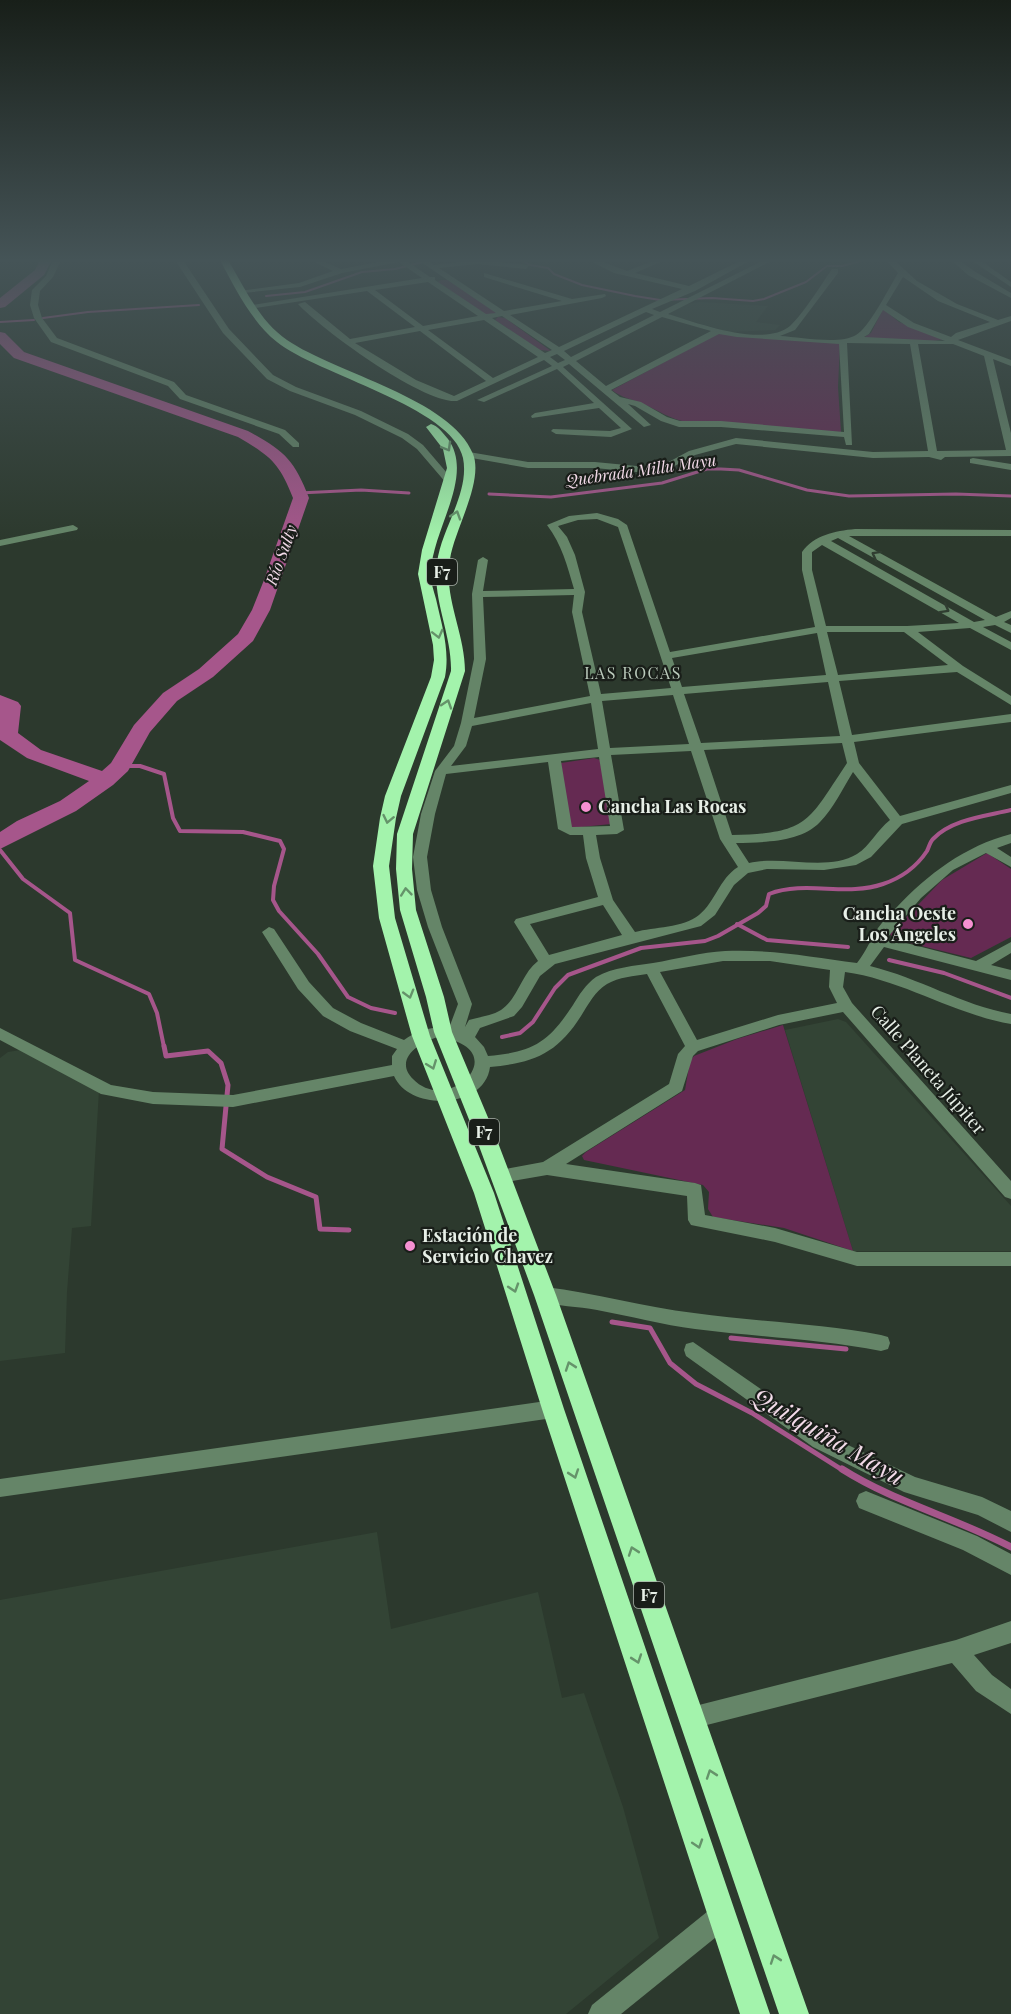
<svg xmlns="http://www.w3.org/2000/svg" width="1011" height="2014" viewBox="0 0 1011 2014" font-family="'Playfair Display',serif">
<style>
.built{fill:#334435}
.green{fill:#652a52}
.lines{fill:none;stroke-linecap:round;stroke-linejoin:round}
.stream-far4{stroke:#a6568b;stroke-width:2}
.stream-far3{stroke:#a6568b;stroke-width:3}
.stream-far2{stroke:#a6568b;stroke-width:4}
.stream-far1{stroke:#a6568b;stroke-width:5}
.stream{stroke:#a6568b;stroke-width:7}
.river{fill:#a6568b;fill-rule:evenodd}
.minor{fill:#658568;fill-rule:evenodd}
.highway{fill:#a3f3ac;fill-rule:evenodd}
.oneway{stroke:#65936a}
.oneway2{stroke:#303d31}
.poi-dot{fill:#f590d1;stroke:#191e19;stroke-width:2}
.labels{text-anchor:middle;stroke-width:4.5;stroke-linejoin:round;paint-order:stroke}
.far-water-label{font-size:16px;font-style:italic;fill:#f3dbe9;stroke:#191e19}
.shield{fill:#191e19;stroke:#a9b0a9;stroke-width:1.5}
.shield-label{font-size:16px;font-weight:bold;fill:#e7efe7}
.far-neighbourhood-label{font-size:16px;letter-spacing:1.5px;fill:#bbcbbc;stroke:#191e19}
.poi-label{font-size:18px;font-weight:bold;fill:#e7efe7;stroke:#191e19;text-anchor:start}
.street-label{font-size:18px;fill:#e7efe7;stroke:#191e19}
.near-water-label{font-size:24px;font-style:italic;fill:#f3dbe9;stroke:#191e19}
</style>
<rect width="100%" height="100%" fill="#2c392d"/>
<g class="built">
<path d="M700,302L768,306L756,322L780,325L775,330L729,332L670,315V313L687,304Z"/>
<path d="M838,1019L846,1022L1011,1206V1251H853L785,1030Z"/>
<path d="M20,1050L99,1090L91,1226L72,1228L67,1292L65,1353L0,1361V1058L8,1052Z"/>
<path d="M377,1532L391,1629L538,1592L562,1698L584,1693L623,1807L659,1938L566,2014H0V1600Z"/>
</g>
<g class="green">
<path d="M441,280H448L497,313L486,315L438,282Z"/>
<path d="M883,309L899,322L945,339L933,341L863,338L871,333Z"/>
<path d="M498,317L505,318L551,351L540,350L495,320Z"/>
<path d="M719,333L840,343L838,387L841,432L686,422C670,419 658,410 643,404C632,399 622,398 612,390Z"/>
<path d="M594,758L600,760L611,824L572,828L570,826L561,763Z"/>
<path d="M987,853L1011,869V937L971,958L893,939L890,934L942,880Z"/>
<path d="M783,1025L853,1251L784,1228L713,1217L708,1209L709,1192L703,1185L584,1160L582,1156L586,1152L685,1090L690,1061L694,1056L737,1039Z"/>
</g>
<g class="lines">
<g class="stream-far4">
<path d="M521,260L530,265L548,268L554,274L582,285L635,296L660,300L712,298L753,301L764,299L806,282L827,266H842L864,260"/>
<path d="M266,296L305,292L362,272L395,269L431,260"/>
<path d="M43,318L88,312L199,305"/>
<path d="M0,322L34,320"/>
</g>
<g class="stream-far3">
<path d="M299,493L361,490L409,493"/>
<path d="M489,494L551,497L662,483L707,469H721L739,470L807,490L849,496L956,494L1011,496"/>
</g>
<g class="stream-far2">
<path d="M120,766H140L164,774L173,818L180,831L243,832L280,841L284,849L274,886L273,900L279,911L318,954L348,997L371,1008L395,1013"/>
<path d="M0,850L23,879L70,913L75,960L149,994L157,1013L164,1047"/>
<path d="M737,924L767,940L848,947"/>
<path d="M889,960L944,973L1011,998"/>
<path d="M502,1037L520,1033L533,1022L555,988L568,975L641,948L705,941L718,936L758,913L766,906L769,894C806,880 846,897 883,884C901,878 917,866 927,851C929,847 930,842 933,839C952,819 987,816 1011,810"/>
</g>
<g class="stream-far1">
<path d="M164,1046L166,1056L208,1051L221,1063L228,1085L222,1149L267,1177L316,1197L320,1229L349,1230"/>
<path d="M612,1322L650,1328L670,1363L696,1384L752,1413L844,1471"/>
<path d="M731,1338L846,1349"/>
</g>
<path class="stream" d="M842,1469C894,1502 956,1518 1011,1547"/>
<g class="river">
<path d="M40,260H52L44,275L5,307L0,308V298L35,270Z"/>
<path d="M0,332L5,333L24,352L248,431C284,451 294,459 309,498L270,610L253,641L213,677L177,701L150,732L128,771L113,785L76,811L0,849V832L17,821L60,801L89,781L27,758L0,740V695L18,702L21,706L18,733L41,750L102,771L111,763L134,725L163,693L199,669L238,634L252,610L264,580L293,498C279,462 270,456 238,437L14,358L0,344Z"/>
</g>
<g class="minor">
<path d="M53,260H61L53,277L40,291L38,305L42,318L57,338L174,382L186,395L285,430L299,443V447H293L279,434L180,399L168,386L51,342L34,318L30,305L32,290L46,276Z"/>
<path d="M175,260H183L229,329L273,375L296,387L361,411L408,434L423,445L453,480V484H447L417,449L402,438L355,415L290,391L267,379L223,333Z"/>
<path d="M310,260H320L341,269L389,260H405L430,277H435V280L486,314L496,313L418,260H427L434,265L477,260L529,265L526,269L477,264L439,268L504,311L562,301L484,277V273L572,299L605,294L606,296L602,298L510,315L559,347L682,289L614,273L588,260H598L627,271L655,260H665L635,273L689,286L742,260H751L695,291L652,309L660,312L764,260H773L668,314C698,323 763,348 790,326C803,314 821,285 832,269H838V273L795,330L780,336C800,337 840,345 856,335C869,328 889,288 898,273L886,260H894L917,281L957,304L998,320L1011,316V321L958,340L1011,360V366L993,359L1011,433V456L945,457L941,460L929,457L873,458L736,444L695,455L669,469L647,473L595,468H528L466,457L464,455L469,452L528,462H595L647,467L663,465L689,451L736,438L873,452L928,451L910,344L847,343L852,445H846L844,437L721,427H679L661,421L635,406L628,404L651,425L644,427L569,364L563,367L632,429L611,437L556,434L551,431L553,429L610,431L621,428L599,408L532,418L531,416L535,413L594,403L557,369L484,402L477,400L552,366L544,360L457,401C423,404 321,329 298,304L305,302L350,339L415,327L367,291L249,309V305H252L422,278L399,262L342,273L300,287L243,293L239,291L299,283L333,271ZM903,277L938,301L990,322L956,333L951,337L914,323L886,305ZM428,282L478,316L423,326L375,290ZM883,310L908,327L945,341L864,337L869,334ZM646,312L654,315L571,357L564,351ZM502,316L552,350L545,353L492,318ZM662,317L711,331L606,386L576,361ZM484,320L538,357L493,378L428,330ZM420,331L486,381L454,396L416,380L355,343ZM719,334L737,337L839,344L844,432L721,421H680L667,417L641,402L620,397L611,390ZM918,344H953L984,356L1006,450L937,451ZM557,354L565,360L558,363L550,357Z"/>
<path d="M828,260H842L838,262Z"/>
<path d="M951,260H959L974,271L1011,293V298L968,275Z"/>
<path d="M971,260H980L1011,282V287Z"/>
<path d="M973,458L1011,464V470L970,463V459Z"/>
<path d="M597,513L618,519L627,525L670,652L815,627L802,570V552C814,535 835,531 855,529L1011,530V536H849L996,617L1011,611V618L1004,622L1011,625V633L995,625L983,627L1011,642V650L970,628L918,632L963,666L1011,696V705L957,672L839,681L852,735L1011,714V722L854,742L859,763L900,816L1011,785V793L902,824L871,857L856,865L824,870L767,869L748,873L734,885L715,915L701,926L555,964L540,976L522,1007L514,1016L480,1028L475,1037L484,1047L488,1056C533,1052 548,1043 573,1005C579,995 586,984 596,977C613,967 635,966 653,963C677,959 702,952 725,951C770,949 813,957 857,963C866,952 870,940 878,928C883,921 890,914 896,908C928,874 965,846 1011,834V843L997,848L1011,857V867L986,853L953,870L921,898L887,938L976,961L1011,942V953L991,965L1011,970V980L884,947L870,966C919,978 962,1005 1011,1014V1024C953,1014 903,980 845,972L843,987L852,1003L1011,1181V1199L1005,1197L843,1012L779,1025L698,1051L693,1056L682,1091L566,1164L695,1183L701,1185L705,1215L775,1228L857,1252H1011V1266H857L775,1242L691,1225L688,1220L687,1196L547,1175L501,1183L495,1181L493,1176L495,1171L543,1162L669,1084L678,1054L685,1046L647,974C634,976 619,977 607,984C595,991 588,1005 581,1016C557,1054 533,1063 490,1067C485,1109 410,1112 394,1076L233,1107L153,1104L101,1094L0,1040V1028L111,1085L153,1092L233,1095L392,1065V1056L397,1049L350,1031L323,1016L298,989L262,932L269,927L274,929L309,982L333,1008L361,1023L404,1040C418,1030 433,1026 449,1028L458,1004L428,927L417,890L413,857L421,814L435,771L454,746L461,723L474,659L472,594L478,560L483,557L488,560L483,591L574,589C567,565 562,545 547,525L569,516ZM597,519L618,527L671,688L601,694L582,612L585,592L575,555L567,537L558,526L578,520ZM838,538L985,620L974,622L831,541ZM822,545L959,623L907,626H826L812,570V552ZM574,595L572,612L590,696L474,718L486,659L483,597ZM827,632H904L948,665L838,675ZM817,633L826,675L682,687L672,658ZM828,682L840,736L701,743L684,694ZM673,695L689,744L610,748L602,701ZM591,703L598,749L451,766L466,746L472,726ZM842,743L847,763C807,823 809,833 732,835L704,750ZM691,751L720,839L738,867C719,879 716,901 699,915C683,928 654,927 635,932L613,900L600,858L596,835L617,834L624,830L611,755ZM599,757L610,826L572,827L561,761ZM548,762L558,829L570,835H583L586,858L598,897L516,919L514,922L538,961C521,974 518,999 501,1010C491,1016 479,1017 469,1020L465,1027L472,1004L442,927L431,890L427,857L435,814L446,774ZM853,772L890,820C877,830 870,846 857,854C828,872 782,855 749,863L736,843C763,842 800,843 820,822C833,809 843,788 853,772ZM603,905L622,935L549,955L530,924ZM723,961H770L830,970L829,987L837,1003L778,1015L697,1040L660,972ZM438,1037C517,1048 449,1117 413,1079C393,1059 420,1042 438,1037Z"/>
<path d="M73,525L78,528L77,530L0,546V540Z"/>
<path d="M545,1287C595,1293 644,1307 694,1313C756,1322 819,1323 881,1335L888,1337L890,1343L888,1349L881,1351C820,1339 757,1337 695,1329C663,1325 630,1316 597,1310C578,1306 557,1307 539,1300L536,1295L539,1290Z"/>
<path d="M693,1342L827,1435L915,1477L982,1497L1011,1511V1532L978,1515L904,1492L813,1447L686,1356L684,1350L686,1344Z"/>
<path d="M553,1400L560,1403L563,1409L560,1415L553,1418L0,1497V1479Z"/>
<path d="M866,1491L977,1536L1011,1554V1575L963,1550L859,1508L856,1501L859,1494Z"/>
<path d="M1011,1621V1643L974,1655L992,1675L1011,1689V1714L976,1691L952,1663L691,1729L683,1726L680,1718L683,1710L691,1707L956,1640Z"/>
<path d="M722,1904L731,1907L734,1916L731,1925L621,2014H588L592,2005L713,1907Z"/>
</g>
<g class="highway">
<path d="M220,260H228C245,288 259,321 287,340C335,373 452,399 473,454C484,481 454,531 450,559C443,597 465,633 465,671L413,834L412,869L416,910L444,997L452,1032L492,1127L556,1295L809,2014H779L534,1295L472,1127L434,1032L426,997L400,910L396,869L397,834L451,671C452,634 432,600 437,563C441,529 470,493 463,458C453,407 316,374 277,342C251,321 235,288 220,260Z"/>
<path d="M431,424C438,426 443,433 448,439C475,476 432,530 431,572C430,581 434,591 436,599C442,626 450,650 445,677L401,796L396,818L389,866L395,918L430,1036L494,1193L564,1409L770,2014H740L542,1409L474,1193L412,1036L379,918L373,866L380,818L385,796L431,677L434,660L433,645L418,574L422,550L447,468L443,449L426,427Z"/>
</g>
</g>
<defs><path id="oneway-chevron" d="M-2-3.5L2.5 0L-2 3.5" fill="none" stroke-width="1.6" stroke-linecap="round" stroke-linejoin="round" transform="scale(1.5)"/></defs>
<g class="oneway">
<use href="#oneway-chevron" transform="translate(447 447) rotate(60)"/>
<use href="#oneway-chevron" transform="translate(456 515) rotate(-72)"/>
<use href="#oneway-chevron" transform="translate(438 634) rotate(76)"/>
<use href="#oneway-chevron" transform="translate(447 704) rotate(-72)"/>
<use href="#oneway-chevron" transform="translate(388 819) rotate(102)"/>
<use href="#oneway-chevron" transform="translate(406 892) rotate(-96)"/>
<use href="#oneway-chevron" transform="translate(409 994) rotate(74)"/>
<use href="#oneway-chevron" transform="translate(432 1065) rotate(69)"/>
<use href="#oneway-chevron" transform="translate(514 1288) rotate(72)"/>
<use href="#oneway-chevron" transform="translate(570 1366) rotate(-109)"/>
<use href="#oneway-chevron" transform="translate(574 1474) rotate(71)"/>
<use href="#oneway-chevron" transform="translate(633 1551) rotate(-109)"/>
<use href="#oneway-chevron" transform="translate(637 1659) rotate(71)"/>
<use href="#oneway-chevron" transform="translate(711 1774) rotate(-109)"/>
<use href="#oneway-chevron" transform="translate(698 1844) rotate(72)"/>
<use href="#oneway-chevron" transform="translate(775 1959) rotate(-109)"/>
</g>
<g class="oneway2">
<use href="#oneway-chevron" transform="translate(876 555) rotate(-151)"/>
<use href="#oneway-chevron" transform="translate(945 609) rotate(29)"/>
</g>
<linearGradient id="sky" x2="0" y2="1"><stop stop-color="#181f19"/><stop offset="0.48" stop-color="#455457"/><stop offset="1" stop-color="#455457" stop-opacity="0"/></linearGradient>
<rect width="1011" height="542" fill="url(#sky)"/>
<g class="poi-dot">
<circle cx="586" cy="807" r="6"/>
<circle cx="968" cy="924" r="6"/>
<circle cx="410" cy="1246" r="6"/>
</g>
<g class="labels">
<g class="far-water-label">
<text transform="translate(641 470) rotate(-8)" y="6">Quebrada Millu Mayu</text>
<text transform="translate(281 555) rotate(-70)" y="6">Río Sulty</text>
</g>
<g class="shield">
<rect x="427" y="559" width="30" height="26" rx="4.5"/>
<rect x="469" y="1119" width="30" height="26" rx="4.5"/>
<rect x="634" y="1582" width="30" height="26" rx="4.5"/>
</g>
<g class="shield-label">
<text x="442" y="578">F7</text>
<text x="484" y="1138">F7</text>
<text x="649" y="1601">F7</text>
</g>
<g class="far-neighbourhood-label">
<text x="633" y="679">LAS ROCAS</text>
</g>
<g class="poi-label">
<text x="598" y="813">Cancha Las Rocas</text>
<text x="956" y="920" text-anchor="end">Cancha Oeste<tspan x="956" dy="21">Los Ángeles</tspan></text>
<text x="422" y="1242">Estación de<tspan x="422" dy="21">Servicio Chavez</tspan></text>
</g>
<g class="street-label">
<text transform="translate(928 1070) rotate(49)" y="6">Calle Planeta Júpiter</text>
</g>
<g class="near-water-label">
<text transform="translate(828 1437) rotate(30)" y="8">Quilquiña Mayu</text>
</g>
</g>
</svg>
